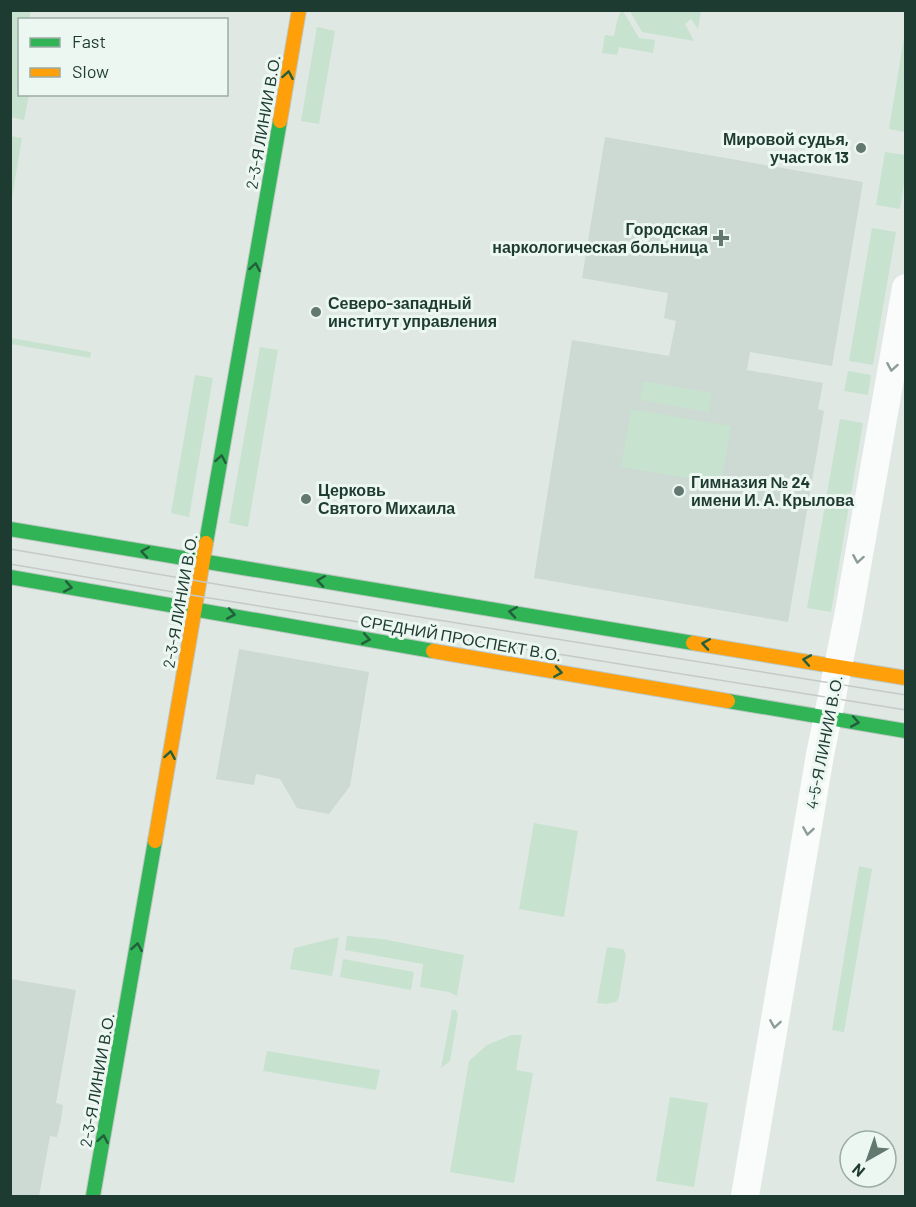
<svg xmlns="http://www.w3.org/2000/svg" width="916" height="1207" viewBox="0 0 916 1207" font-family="Barlow,sans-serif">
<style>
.built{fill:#cdd9d3}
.green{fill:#c7e2ce}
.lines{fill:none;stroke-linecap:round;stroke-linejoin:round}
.fast-casing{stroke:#bcc7c2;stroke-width:16}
.slow-casing{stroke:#bcc7c2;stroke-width:16}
.street{stroke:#fafcfb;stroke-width:28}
.fast{stroke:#30b455;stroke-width:14}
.slow{stroke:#ff9f0a;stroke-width:14}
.tram{stroke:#c5cac8;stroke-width:1.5}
.oneway{stroke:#235f3c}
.oneway2{stroke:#8c9c96}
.poi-dot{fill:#627870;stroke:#edf7f2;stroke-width:2}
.labels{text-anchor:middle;stroke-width:6;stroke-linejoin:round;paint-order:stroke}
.street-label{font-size:16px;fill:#1e3b31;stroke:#edf7f2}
.poi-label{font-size:16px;font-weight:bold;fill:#1e3b31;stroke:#edf7f2;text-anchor:start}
</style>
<rect width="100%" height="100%" fill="#e0e8e4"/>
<g class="built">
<path d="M605,137L863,182L832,366L750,352L747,370L823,383L818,409L824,411L788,622L534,578L572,340L669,356L676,321L664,318L668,293L582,278Z"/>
<path d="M239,649L369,672L350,786L329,814L297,808L280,779L256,774L254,785L216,779Z"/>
<path d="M11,979L76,990L56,1103L63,1105L61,1120L57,1137L50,1136L39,1196H11Z"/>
</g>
<g class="green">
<path d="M10,11H31L29,19L20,20V94L29,95L24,120L11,117Z"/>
<path d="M621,11H623L639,38L655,40L653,53L619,47L617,55L602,53L605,35L614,36L617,21Z"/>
<path d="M630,11H701L698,29L691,19L685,24L694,41L642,32Z"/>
<path d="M317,27L335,31L319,124L301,121Z"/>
<path d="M905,31V132L889,129Z"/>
<path d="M11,136L22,138L11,204L10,136Z"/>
<path d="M885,152L905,155V177L900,209L876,205Z"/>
<path d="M872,228L896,232L873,365L849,361Z"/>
<path d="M11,338L91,352L90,358L11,344Z"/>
<path d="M260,347L278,350L248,527L229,523Z"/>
<path d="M848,371L871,375L868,395L844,391Z"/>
<path d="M195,375L213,378L189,517L171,513Z"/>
<path d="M643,381L712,393L709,412L640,400Z"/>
<path d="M631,409L731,426L721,484L621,467Z"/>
<path d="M840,419L863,423L831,612L807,608Z"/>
<path d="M534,823L578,831L564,917L519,909Z"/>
<path d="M859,866L872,869L844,1032L832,1030Z"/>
<path d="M347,936L382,939L464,955L457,996L449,992L420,987L423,964L345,950Z"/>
<path d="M339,937L332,976L290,969L294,948Z"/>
<path d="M607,947L623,949L626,954L619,997L616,1002L606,1004L597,1003Z"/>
<path d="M343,959L414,972L411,990L340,977Z"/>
<path d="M452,1010H456L458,1014L450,1061L441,1068Z"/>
<path d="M511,1035H522L516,1070L533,1073L514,1183L450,1172L469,1061L487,1045Z"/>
<path d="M267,1051L380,1070L376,1090L263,1071Z"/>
<path d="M670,1097L708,1103L694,1187L656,1181Z"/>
</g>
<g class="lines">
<defs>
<g id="fast">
<path d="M10,529L693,643"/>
<path d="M206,543L280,121"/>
<path d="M10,577L433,651"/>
<path d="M728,701L906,731"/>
<path d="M93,1196L155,841"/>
</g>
<g id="slow">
<path d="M280,121L299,10"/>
<path d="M693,643L906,678"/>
<path d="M433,651L728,701"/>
<path d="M155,841L206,543"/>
</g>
</defs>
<use href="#fast" class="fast-casing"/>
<use href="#slow" class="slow-casing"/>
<path class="street" d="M745,1196L820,755L848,617L906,288"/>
<use href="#fast" class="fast"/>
<use href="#slow" class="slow"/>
<g class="tram">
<path d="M10,549L251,590L906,695"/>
<path d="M10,564L197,596L906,710"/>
</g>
</g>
<defs><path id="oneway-chevron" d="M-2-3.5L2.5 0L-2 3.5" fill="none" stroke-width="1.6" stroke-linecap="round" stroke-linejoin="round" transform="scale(1.5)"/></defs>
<g class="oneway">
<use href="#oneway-chevron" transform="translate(288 75) rotate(-80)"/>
<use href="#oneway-chevron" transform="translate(255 267) rotate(-80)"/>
<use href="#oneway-chevron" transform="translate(221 459) rotate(-80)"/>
<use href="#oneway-chevron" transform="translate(145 552) rotate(-171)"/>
<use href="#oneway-chevron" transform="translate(321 581) rotate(-171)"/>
<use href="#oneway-chevron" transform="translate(68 587) rotate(10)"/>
<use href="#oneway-chevron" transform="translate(513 612) rotate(-171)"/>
<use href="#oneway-chevron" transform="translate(231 614) rotate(10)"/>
<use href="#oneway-chevron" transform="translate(366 639) rotate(10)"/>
<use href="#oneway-chevron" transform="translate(706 644) rotate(-171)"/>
<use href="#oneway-chevron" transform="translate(807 660) rotate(-170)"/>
<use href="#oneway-chevron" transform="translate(558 672) rotate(9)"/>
<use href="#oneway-chevron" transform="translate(855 722) rotate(10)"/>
<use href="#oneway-chevron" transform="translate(170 755) rotate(-80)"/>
<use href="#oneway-chevron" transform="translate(137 947) rotate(-80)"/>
<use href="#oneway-chevron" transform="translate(103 1139) rotate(-80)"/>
</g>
<g class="oneway2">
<use href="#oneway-chevron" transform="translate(892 367) rotate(100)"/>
<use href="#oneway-chevron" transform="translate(858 559) rotate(100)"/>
<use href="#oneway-chevron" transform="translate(808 831) rotate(99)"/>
<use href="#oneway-chevron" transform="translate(775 1024) rotate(99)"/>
</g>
<g class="poi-dot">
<circle cx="861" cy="148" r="6"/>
<path d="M718 229h6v6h6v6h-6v6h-6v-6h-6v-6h6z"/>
<circle cx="316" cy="312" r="6"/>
<circle cx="679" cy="491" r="6"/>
<circle cx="306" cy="499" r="6"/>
</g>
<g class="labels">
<g class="street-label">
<text transform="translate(263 122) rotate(-80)" y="6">2-3-Я ЛИНИИ В.О.</text>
<text transform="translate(180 601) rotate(-80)" y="6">2-3-Я ЛИНИИ В.О.</text>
<text transform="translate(461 638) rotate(10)" y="6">СРЕДНИЙ ПРОСПЕКТ В.О.</text>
<text transform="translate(824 742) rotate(-79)" y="6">4-5-Я ЛИНИИ В.О.</text>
<text transform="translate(97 1080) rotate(-80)" y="6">2-3-Я ЛИНИИ В.О.</text>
</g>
<g class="poi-label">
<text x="849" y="145" text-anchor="end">Мировой судья,<tspan x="849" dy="18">участок 13</tspan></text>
<text x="708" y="235" text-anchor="end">Городская<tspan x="708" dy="18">наркологическая больница</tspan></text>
<text x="328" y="309">Северо-западный<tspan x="328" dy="18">институт управления</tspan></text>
<text x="691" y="488">Гимназия № 24<tspan x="691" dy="18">имени И. А. Крылова</tspan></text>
<text x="318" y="496">Церковь<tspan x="318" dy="18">Святого Михаила</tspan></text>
</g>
</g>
<rect width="916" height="1207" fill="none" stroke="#1e3b31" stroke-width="24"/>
<rect x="18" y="18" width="210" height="78" fill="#edf7f2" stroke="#9aaca5" stroke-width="1.5"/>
<rect x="30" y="38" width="30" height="9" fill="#30b455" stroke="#9aaca5" stroke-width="1.5"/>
<text x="72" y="48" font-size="18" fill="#1e3b31">Fast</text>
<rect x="30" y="68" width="30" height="9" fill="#ff9f0a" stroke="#9aaca5" stroke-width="1.5"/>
<text x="72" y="78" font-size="18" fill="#1e3b31">Slow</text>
<g transform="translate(868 1159) rotate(220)"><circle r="28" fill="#edf7f2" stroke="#9aaca5" stroke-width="1.5"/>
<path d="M0-4.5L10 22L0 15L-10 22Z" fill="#627870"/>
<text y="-9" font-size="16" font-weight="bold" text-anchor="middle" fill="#1e3b31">N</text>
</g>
</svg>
